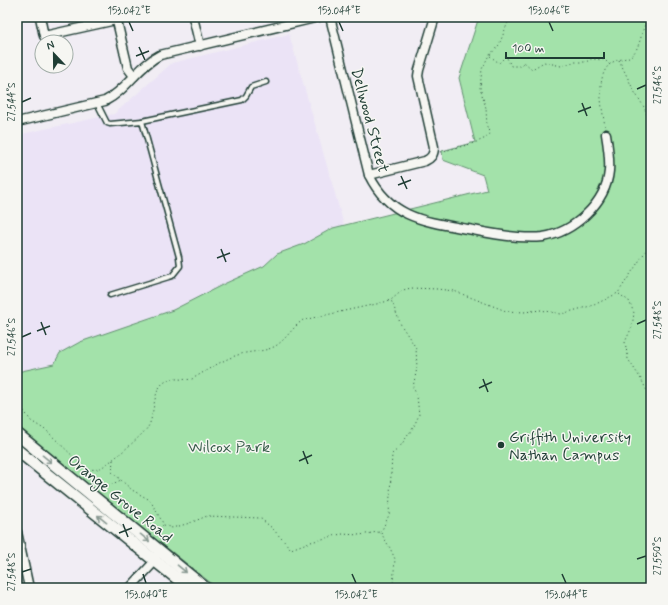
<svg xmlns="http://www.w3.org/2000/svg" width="668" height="605" viewBox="0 0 668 605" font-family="Mynerve,sans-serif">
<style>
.built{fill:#ebe3f6}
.green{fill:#a3e2aa;stroke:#61906f}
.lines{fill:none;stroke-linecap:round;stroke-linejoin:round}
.lane-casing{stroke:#1f3d34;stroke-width:7}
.street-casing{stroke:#1f3d34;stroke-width:11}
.secondary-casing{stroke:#1f3d34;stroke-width:14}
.path{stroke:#1f3d34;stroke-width:1;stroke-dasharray:1 3;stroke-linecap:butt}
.lane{stroke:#f6f6f2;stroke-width:4}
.street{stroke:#f6f6f2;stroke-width:8}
.secondary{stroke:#f6f6f2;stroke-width:11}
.oneway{stroke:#8a9a93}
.ticks{fill:none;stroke:#1f3d34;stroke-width:1.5}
.poi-dot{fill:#1f3d34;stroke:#f6f6f2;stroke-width:1.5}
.labels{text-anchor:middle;stroke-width:3;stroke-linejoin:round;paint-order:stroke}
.street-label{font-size:16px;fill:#1f3d34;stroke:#f6f6f2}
.poi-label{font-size:16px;fill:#1f3d34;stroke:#f6f6f2;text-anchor:start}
.park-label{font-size:16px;fill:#395e4c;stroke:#f6f6f2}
.neatline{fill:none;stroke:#1f3d34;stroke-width:1.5}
.ticks-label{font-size:10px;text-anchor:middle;fill:#1f3d34}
</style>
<rect width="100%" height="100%" fill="#f1edf4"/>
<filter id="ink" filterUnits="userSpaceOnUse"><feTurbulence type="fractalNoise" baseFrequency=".025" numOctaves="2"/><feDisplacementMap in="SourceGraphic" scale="8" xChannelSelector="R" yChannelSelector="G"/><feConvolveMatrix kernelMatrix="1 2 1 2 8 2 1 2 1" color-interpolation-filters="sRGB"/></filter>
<g filter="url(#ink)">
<path class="built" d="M289,34L344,225L361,291L651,588L100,354L17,372V135L114,114L172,63Z"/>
<path class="green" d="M479,17H651V588H217L17,428V372L54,364L60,353L80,342L173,310L226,283L264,266L277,254L304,244L333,228L487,190L483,175L443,160L442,151L475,142L459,78Z"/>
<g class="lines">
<defs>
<g id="lane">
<path d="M97,103L107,123L110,124L142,121L179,257L180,266L172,276L110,295"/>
<path d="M142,121L242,100L246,96L251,87L266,82"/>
<path d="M17,238L18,237"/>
</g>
<g id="street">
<path d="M40,17L44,36L116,20"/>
<path d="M116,17L128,68L134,76"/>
<path d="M193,17L200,46"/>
<path d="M330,17L369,175C391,220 429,222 473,230C492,234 524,239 543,237C574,232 606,203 609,171C610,159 608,146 606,134"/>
<path d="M17,122L105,101C127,90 138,66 160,55L319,17"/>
<path d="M369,175L425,161C431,158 434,155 434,147L418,76L419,70L435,17"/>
<path d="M17,532L29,588"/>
<path d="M130,588L155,561L156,556"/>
</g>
<g id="secondary">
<path d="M17,434L205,588"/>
<path d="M17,450L189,588"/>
</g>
</defs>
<use href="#lane" class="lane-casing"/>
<use href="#street" class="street-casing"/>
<use href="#secondary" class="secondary-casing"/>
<g class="path">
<path d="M490,56L499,63L506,56L511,66H520L524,62L532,69L544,62L561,66L574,62H586L591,59L605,60L610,65"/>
<path d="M619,60L634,91L644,107L651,126"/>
<path d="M605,126C602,108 594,73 613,62C620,58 627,60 633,54C642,44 641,28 649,17"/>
<path d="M441,152C452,148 484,143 490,134L487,127L486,108L480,88L482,69L488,57L499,45L510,17"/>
<path d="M619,294L629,301L634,313L632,327L625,342L628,359L641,379L651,399"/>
<path d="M17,401L31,421L47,431L86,469C89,469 95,470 98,469C106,467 143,435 148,427C155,416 152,389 165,382C173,376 183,381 192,379C208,370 223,359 241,354C252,351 267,352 277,345C287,338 293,327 303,320L381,303L391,300L403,290L411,288L437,289L454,291L506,311L524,312L541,310L561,314L594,305L618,293L651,243"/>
<path d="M113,460L112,472L132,490L150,500L164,525L172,528L190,523L207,516L260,518L272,528L291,549L307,543L341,534L360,535L378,532L381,533"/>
<path d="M86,469L101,483L108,486L121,480"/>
<path d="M381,532L389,515L392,454L399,448L413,428L419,415L417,396L413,387L417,368L416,348L401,325L391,300"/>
<path d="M381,533L390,548L395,559L393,584L394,588"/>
<path d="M155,535L163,525"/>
</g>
<use href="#lane" class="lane"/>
<use href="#street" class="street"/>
<use href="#secondary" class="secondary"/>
</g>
<defs><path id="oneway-shaft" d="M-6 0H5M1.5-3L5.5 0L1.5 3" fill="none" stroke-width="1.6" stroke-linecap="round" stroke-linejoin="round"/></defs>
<g class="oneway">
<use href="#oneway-shaft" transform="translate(47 459) rotate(39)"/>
<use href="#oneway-shaft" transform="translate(102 519) rotate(-141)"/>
<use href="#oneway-shaft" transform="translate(145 538) rotate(39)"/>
<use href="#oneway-shaft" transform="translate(182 569) rotate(40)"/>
</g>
</g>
<path class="ticks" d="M129,22L133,31M339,22L343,31M549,22L553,31M139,47L145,60M136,56L149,51M637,89L646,85M22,102L31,98M582,103L587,116M578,112L591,107M401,176L407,189M398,185L411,180M221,249L226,262M217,258L230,253M41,322L46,335M637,324L646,320M37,331L50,326M22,337L31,333M483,379L488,392M479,388L492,382M303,451L308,464M299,461L312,455M123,524L128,537M119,533L132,528M637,559L646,556M22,572L31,569M143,574L146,583M352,574L356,583M562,574L566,583"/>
<circle class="poi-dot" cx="501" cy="445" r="4"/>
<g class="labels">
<g class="street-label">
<text transform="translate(371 120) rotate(75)" y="6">Dellwood Street</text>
<text transform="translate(121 498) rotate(39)" y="6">Orange Grove Road</text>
</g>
<g class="poi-label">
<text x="509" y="442">Griffith University<tspan x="509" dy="18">Nathan Campus</tspan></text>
</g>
<g class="park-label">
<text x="229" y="452">Wilcox Park</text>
</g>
</g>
<rect width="668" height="605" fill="none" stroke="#f6f6f2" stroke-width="44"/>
<g transform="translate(54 54) rotate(338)"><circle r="19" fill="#f6f6f2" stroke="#a0aca6"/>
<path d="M0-3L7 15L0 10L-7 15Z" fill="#1f3d34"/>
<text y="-6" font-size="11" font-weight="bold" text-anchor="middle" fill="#1f3d34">N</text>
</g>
<path d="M506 52v6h98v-6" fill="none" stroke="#1f3d34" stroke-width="2"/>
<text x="512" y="52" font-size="12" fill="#1f3d34" stroke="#f6f6f2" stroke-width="3" paint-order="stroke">100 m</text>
<rect x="22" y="22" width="624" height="561" class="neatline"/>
<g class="ticks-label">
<text x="129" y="14">153.042°E</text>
<text x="339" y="14">153.044°E</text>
<text x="549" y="14">153.046°E</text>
<text transform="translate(657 85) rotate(-90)" y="4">27.546°S</text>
<text transform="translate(11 102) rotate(-90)" y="4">27.544°S</text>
<text transform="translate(657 320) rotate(-90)" y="4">27.548°S</text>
<text transform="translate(11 337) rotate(-90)" y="4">27.546°S</text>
<text transform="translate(657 556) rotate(-90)" y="4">27.550°S</text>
<text transform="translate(11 572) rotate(-90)" y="4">27.548°S</text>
<text x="146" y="598">153.040°E</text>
<text x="356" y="598">153.042°E</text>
<text x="566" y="598">153.044°E</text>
</g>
</svg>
